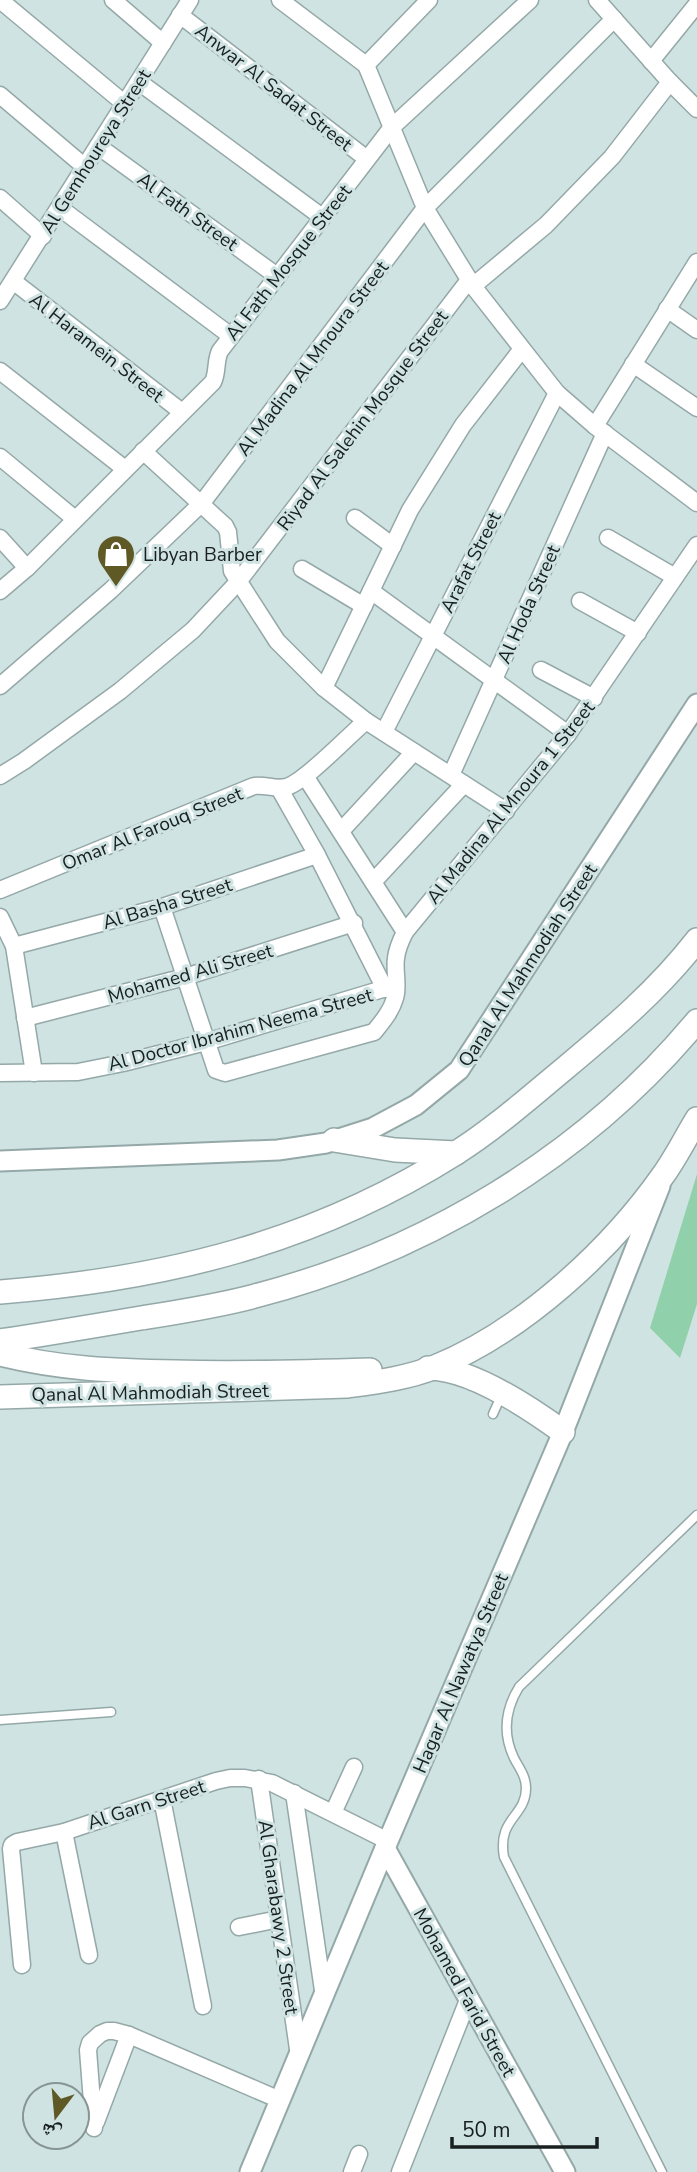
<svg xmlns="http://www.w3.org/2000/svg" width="697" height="2172" viewBox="0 0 697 2172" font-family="'Nunito Sans','Noto Naskh Arabic',sans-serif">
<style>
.green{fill:#90d1ab}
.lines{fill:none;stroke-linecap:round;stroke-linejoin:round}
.service-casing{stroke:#95a8a8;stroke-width:11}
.minor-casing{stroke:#95a8a8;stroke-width:19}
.tertiary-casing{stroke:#95a8a8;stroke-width:23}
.secondary-casing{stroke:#95a8a8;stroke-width:26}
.service{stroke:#fff;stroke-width:8}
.minor{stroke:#fff;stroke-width:16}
.tertiary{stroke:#fff;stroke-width:19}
.secondary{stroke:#fff;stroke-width:23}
.labels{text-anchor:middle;stroke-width:6;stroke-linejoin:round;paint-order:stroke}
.street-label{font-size:19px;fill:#181f1f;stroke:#cfe3e2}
.poi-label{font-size:19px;fill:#181f1f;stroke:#cfe3e2;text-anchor:start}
</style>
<rect width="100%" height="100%" fill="#cfe3e2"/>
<path class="green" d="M697,1174V1304L680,1358L650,1328Z"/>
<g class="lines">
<defs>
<g id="service">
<path d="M493,1414L501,1396"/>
<path d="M0,1720L111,1712"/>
<path d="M662,2172L504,1857C497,1818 526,1817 526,1788C526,1776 519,1768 514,1758C502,1733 505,1710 519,1687L697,1515"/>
</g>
<g id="minor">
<path d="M0,0L125,104"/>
<path d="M113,0L163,43"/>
<path d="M280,0L366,65"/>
<path d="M597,0L670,82L697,109"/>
<path d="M180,15L367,159"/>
<path d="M651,61L697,4"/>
<path d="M366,65L425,208L473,286L557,393L595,426L697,503"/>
<path d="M366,65L429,0"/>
<path d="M139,82L322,217"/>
<path d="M0,95L85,167"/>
<path d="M98,146L277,276"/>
<path d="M0,198L43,236"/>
<path d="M60,208L231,336"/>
<path d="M13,281L182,412"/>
<path d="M473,286L546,225L612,157L670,82"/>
<path d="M0,301L190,0"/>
<path d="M667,309L697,330"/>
<path d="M633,364L697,408"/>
<path d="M0,371L125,469"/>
<path d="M595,426L697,262"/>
<path d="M143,451L225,526L228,532L232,571L277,641L324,688L366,721L506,811"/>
<path d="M0,457L75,519"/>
<path d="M355,518L393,546"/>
<path d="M0,538L27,568"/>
<path d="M608,538L675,577"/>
<path d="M302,569L364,606"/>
<path d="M0,591L27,568L213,382C218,372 215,361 220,351L392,127L530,0"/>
<path d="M371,591L568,734"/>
<path d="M580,601L638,633"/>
<path d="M541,670L594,698"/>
<path d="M0,686L111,590L202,503L425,208L614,19"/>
<path d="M324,688L410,510L463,425L522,349"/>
<path d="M384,732L557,393"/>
<path d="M451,775L605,433"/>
<path d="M0,776L24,761L120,691L193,630L238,582L469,280"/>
<path d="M305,776L405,932"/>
<path d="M279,788L317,855L385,989"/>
<path d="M341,831L414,752"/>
<path d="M373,882L464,784"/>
<path d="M0,890L254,786C265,784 275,790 286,787C304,783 349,735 366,721"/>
<path d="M162,907L216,1070L225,1073L374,1032C382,1022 391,1012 395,998C399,985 394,972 396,958C397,949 401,940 405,932L568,734L697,545"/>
<path d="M0,917L14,946L34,1073"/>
<path d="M14,946L162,907L317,855"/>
<path d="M25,1018L185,977L354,923"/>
<path d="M0,1073L78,1072L123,1063L206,1042L396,985"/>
<path d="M259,1779L299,2056"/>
<path d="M294,1793L324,1997"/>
<path d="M162,1799L203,2006"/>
<path d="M333,1813L354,1767"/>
<path d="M64,1832L89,1955"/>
<path d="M239,1927L279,1919"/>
<path d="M22,1965L11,1849L12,1845L17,1842L64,1832L216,1781L230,1778H245L272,1783L388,1841"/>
<path d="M96,2122L129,2035"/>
<path d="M94,2128L88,2050L90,2043L100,2034L107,2031H114L129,2035L280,2100"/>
<path d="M352,2172L359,2154"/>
<path d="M400,2172L468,2000"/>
</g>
<g id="tertiary">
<path d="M0,1161L278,1150L326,1143L373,1128L416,1105L459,1070L697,704"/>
<path d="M385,1848L565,2172"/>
<path d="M250,2172L388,1841L563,1432L660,1186"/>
</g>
<g id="secondary">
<path d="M334,1140L395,1150L456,1153"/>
<path d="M0,1292C166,1279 313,1243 456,1153C494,1129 529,1098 564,1069C612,1029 659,989 697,940"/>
<path d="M0,1341C47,1334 94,1326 141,1318C179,1312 218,1306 255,1296C425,1252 584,1157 697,1021"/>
<path d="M0,1354C60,1369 115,1371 176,1372C240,1374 305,1372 370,1370"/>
<path d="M428,1368C471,1368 530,1408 563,1432"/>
<path d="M0,1397L347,1386C376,1382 408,1378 435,1367C523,1331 610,1251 664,1174C676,1157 686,1137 697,1119"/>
</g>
</defs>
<use href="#service" class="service-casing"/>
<use href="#minor" class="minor-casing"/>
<use href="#tertiary" class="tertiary-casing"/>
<use href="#secondary" class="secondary-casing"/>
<use href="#service" class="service"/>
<use href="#minor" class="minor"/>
<use href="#tertiary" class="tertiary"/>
<use href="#secondary" class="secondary"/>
</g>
<defs>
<symbol id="shop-pin" viewBox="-11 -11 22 30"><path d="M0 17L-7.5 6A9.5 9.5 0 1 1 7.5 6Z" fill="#5f5926" stroke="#cfe3e2"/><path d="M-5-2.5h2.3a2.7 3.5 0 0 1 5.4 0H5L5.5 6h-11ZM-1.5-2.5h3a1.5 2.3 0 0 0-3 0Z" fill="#fff"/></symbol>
</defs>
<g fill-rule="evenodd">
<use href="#shop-pin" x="94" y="532" width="44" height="60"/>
</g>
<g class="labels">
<g class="street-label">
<text transform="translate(274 87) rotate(38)" y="7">Anwar Al Sadat Street</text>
<text transform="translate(95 151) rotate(-58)" y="7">Al Gemhoureya Street</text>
<text transform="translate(188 211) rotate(36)" y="7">Al Fath Street</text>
<text transform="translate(288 262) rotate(-52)" y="7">Al Fath Mosque Street</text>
<text transform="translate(97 347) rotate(38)" y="7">Al Haramein Street</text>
<text transform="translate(312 358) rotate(-53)" y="7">Al Madina Al Mnoura Street</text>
<text transform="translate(362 420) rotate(-53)" y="7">Riyad Al Salehin Mosque Street</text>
<text transform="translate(470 562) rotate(-63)" y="7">Arafat Street</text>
<text transform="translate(528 604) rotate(-66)" y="7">Al Hoda Street</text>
<text transform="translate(510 802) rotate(-51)" y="7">Al Madina Al Mnoura 1 Street</text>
<text transform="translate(152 828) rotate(-22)" y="7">Omar Al Farouq Street</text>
<text transform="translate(167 903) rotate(-17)" y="7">Al Basha Street</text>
<text transform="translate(527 965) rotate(-57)" y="7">Qanal Al Mahmodiah Street</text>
<text transform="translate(190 973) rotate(-16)" y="7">Mohamed Ali Street</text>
<text transform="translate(240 1029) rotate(-15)" y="7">Al Doctor Ibrahim Neema Street</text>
<text transform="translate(150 1392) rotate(-1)" y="7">Qanal Al Mahmodiah Street</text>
<text transform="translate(460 1673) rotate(-67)" y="7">Hagar Al Nawatya Street</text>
<text transform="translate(146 1804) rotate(-18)" y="7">Al Garn Street</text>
<text transform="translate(279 1917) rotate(82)" y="7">Al Gharabawy 2 Street</text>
<text transform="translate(465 1992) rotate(61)" y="7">Mohamed Farid Street</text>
</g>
<g class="poi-label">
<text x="143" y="561">Libyan Barber</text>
</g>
</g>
<g transform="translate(56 2116) rotate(196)"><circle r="33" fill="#cfe3e2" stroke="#869594" stroke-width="2"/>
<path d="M0-5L12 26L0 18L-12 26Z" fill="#5f5926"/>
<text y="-10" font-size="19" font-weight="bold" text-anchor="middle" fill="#181f1f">ش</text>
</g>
<path d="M452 2137v10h145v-10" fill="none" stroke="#181f1f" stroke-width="3.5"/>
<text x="462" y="2137" font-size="21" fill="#181f1f" stroke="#cfe3e2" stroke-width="5" paint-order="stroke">50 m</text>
</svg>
